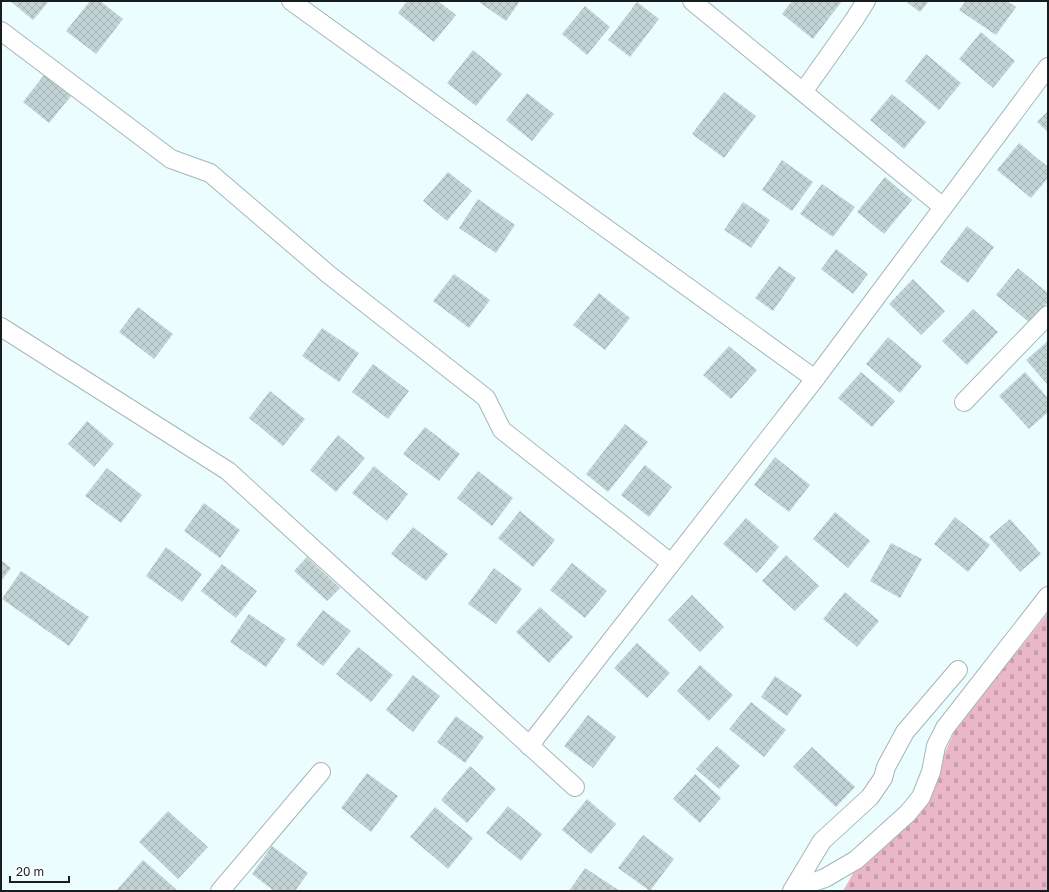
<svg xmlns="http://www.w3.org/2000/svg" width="1049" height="892" viewBox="0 0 1049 892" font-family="'Golos Text',sans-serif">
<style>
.cemetery{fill:url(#cemetery-stones)}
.building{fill:url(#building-cross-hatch)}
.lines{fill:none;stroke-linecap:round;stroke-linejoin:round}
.minor-casing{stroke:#a5b6b8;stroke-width:20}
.minor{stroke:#fff;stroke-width:18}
</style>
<defs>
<pattern id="cemetery-stones" width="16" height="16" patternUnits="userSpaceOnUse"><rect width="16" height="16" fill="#eab7c8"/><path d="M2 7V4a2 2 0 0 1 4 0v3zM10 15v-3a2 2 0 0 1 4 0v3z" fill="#c89dab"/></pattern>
<pattern id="building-cross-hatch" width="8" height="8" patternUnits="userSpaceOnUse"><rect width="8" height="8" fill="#c1d3d5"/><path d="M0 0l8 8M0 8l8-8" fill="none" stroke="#a5b5b6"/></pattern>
</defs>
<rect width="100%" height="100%" fill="#ebfdff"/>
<path class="cemetery" d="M1048,613V891H843L855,870L942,759L957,726Z"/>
<g class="building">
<path d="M10,1H49L33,20Z"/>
<path d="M90,1H100L123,19L96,54L66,31Z"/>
<path d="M407,1H438L456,15L434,42L398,13Z"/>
<path d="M480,1H520L506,21L479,2Z"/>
<path d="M792,1H842L813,39L782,14Z"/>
<path d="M905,1H929L920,12Z"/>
<path d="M966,1H1007L1016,7L996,35L959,10Z"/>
<path d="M637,2L659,19L630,57L608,40Z"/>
<path d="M585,6L610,27L587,55L562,34Z"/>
<path d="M981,32L1015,61L993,88L959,59Z"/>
<path d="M473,50L502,74L476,106L447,83Z"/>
<path d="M926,54L961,83L939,110L905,81Z"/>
<path d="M44,75L71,96L49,123L23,102Z"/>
<path d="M724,92L756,116L724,158L692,134Z"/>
<path d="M527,93L554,114L532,141L506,120Z"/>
<path d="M892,94L926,122L904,149L870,120Z"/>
<path d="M1048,111V132L1037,122Z"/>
<path d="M1019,143L1048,167V178L1031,198L997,170Z"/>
<path d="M782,160L813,182L792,211L762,190Z"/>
<path d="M448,172L472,191L447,221L423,201Z"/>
<path d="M885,177L912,200L884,234L857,212Z"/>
<path d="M822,184L855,207L833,237L800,214Z"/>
<path d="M478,199L515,225L496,253L459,228Z"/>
<path d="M743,202L770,220L751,248L724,230Z"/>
<path d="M967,226L994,247L968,283L940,262Z"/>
<path d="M836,249L868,274L853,294L821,269Z"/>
<path d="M779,266L796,278L773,311L755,298Z"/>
<path d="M1018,268L1048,293V302L1030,323L996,295Z"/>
<path d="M454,274L490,300L469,328L433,301Z"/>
<path d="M913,279L945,311L921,335L889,304Z"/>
<path d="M599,293L630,318L605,350L573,325Z"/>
<path d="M138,307L173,334L154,359L119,332Z"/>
<path d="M973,309L998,332L967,365L942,341Z"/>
<path d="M322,328L359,353L339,382L302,356Z"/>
<path d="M888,337L922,366L900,393L866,364Z"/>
<path d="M1048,341V385L1026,360Z"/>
<path d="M729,346L757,370L731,399L703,375Z"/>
<path d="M373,364L409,391L388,419L352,392Z"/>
<path d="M861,372L895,401L872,427L838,398Z"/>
<path d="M1025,372L1048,398V412L1029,429L999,396Z"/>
<path d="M270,391L305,419L283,446L249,418Z"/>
<path d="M87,421L114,444L94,467L68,444Z"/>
<path d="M625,424L648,442L608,492L586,474Z"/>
<path d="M425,427L460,454L439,481L403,454Z"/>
<path d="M338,435L365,458L336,492L310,470Z"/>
<path d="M775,457L810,485L789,512L754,485Z"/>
<path d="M645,465L672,487L649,517L621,495Z"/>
<path d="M374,466L408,494L387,521L352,493Z"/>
<path d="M107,468L142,495L121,523L85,496Z"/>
<path d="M478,471L513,498L492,526L457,498Z"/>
<path d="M204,503L240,530L220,558L184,531Z"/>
<path d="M520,511L555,540L533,567L498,538Z"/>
<path d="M835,512L870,541L848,568L813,539Z"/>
<path d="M955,517L990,545L968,572L934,544Z"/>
<path d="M746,518L779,547L757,573L723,544Z"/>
<path d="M1010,519L1041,554L1020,572L989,537Z"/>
<path d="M413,527L448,554L426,581L391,554Z"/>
<path d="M891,543L922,559L900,598L870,581Z"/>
<path d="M166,547L202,574L182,602L146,576Z"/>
<path d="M786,555L819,586L795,611L762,581Z"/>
<path d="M307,557L340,588L327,601L294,571Z"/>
<path d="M1,560L11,568L1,581Z"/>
<path d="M572,563L607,591L585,618L550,590Z"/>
<path d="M222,564L257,591L236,618L201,591Z"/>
<path d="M494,568L522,589L496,624L468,604Z"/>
<path d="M21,571L89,617L69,646L2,599Z"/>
<path d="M845,592L879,621L857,647L823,619Z"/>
<path d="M692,595L724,627L700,652L668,620Z"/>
<path d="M540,607L573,637L549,663L516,632Z"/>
<path d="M323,610L351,631L323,666L296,645Z"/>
<path d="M249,614L286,639L266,667L230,642Z"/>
<path d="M637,643L670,673L647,698L614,668Z"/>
<path d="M358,647L393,675L371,702L336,674Z"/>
<path d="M700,665L733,695L709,721L677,691Z"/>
<path d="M413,675L440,696L413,732L386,710Z"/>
<path d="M775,676L802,695L787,716L761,697Z"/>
<path d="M751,702L786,730L764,757L729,729Z"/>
<path d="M588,715L616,737L593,768L564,746Z"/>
<path d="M456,716L484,737L465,763L437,742Z"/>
<path d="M717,746L740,766L719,789L696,769Z"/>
<path d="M812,747L855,787L836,807L793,767Z"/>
<path d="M470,766L496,789L467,823L441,800Z"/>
<path d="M367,773L398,796L371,832L341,808Z"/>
<path d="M695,774L721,798L700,823L673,799Z"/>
<path d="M587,799L616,824L591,854L562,830Z"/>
<path d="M508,806L542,834L521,861L486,833Z"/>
<path d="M435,807L473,838L448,869L410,837Z"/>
<path d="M168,811L208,847L178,879L139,842Z"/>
<path d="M643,835L674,859L650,891L618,868Z"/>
<path d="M272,846L308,873L295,891H274L252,874Z"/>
<path d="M143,860L177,890L175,891H116Z"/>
<path d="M585,868L620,891H569Z"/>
</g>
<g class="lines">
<defs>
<g id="minor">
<path d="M291,1L815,379"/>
<path d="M692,1L943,207"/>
<path d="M1,31L171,159L210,173L328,274L486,398L502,430L671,563"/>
<path d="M803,92L854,20L866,1"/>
<path d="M1,327L228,471L575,787"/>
<path d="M964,402L1048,315"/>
<path d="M529,746L815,379L1048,67"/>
<path d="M794,889L825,878L856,860L908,813L921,797L931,772L936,746L945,728L1048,596"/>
<path d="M220,891L321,772"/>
<path d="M792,891L822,841L870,797L883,778L886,767L905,732L958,670"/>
</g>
</defs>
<use href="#minor" class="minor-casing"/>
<use href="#minor" class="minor"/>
</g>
<rect width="1049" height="892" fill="none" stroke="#181e1f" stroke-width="4"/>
<path d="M10 876v6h59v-6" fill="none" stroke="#181e1f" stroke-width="2"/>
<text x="16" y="876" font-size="12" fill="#181e1f" stroke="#ffffff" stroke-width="3" paint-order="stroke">20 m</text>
</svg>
